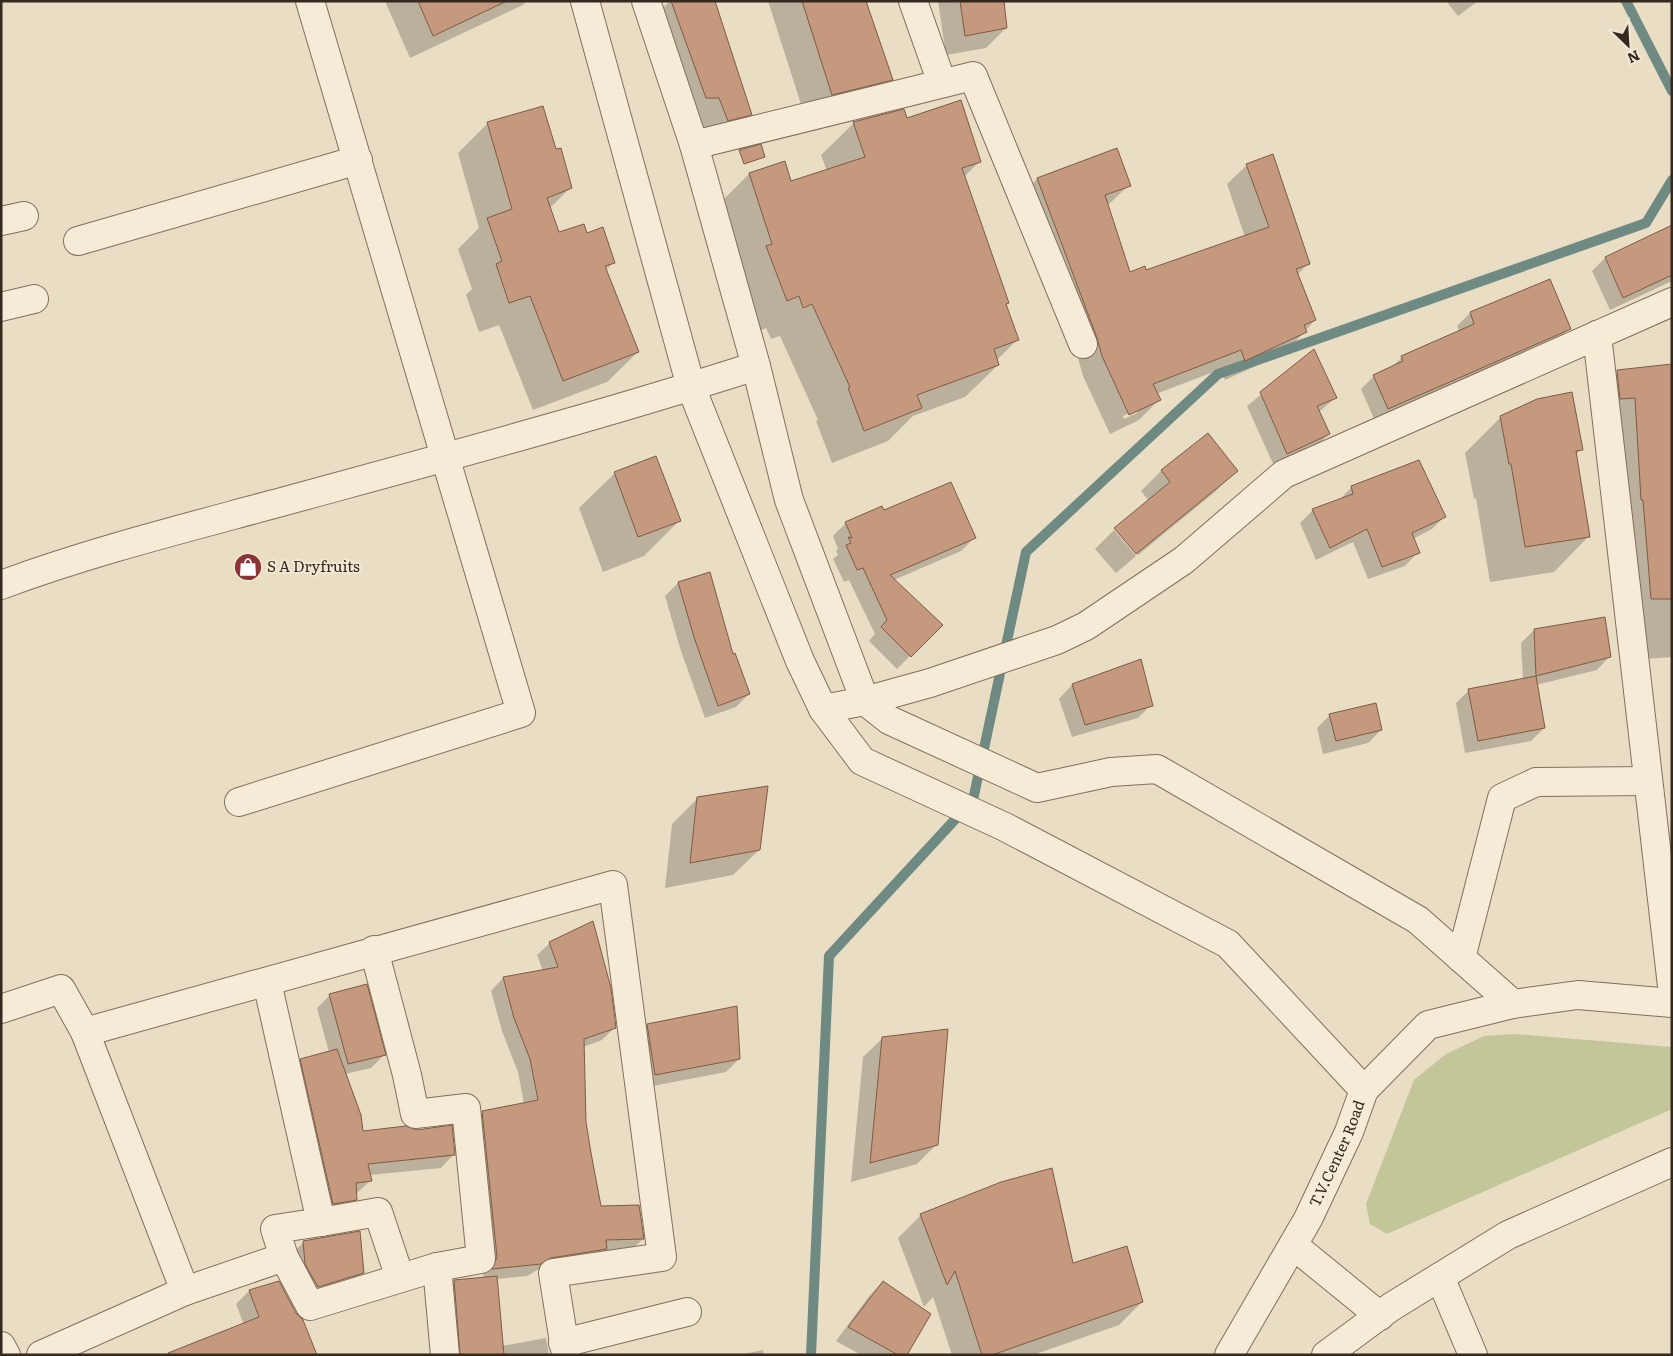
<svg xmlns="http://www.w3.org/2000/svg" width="1673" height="1356" viewBox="0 0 1673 1356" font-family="Literata,serif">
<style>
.green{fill:#c2c699}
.shadow{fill:#0003;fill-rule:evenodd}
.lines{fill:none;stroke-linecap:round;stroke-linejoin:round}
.stream{stroke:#6e8a82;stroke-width:10}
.building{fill:#c4997e;stroke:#7f5a45}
.minor-casing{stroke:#826f5d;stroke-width:30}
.tertiary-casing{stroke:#826f5d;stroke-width:30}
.minor{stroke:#f5ebd7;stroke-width:28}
.tertiary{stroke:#f5ebd7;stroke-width:28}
.labels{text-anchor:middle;stroke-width:4;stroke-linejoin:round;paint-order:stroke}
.poi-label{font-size:15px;fill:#34281f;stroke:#f1e8d3;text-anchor:start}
.street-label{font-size:15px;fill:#34281f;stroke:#f1e8d3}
</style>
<rect width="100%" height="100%" fill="#e9ddc4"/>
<path class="green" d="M1514,1034L1672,1047V1109L1387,1234L1370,1224L1366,1204L1414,1080L1446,1054L1484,1036Z"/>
<g class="shadow">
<path d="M385,1H527L523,5L410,58Z"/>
<path d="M670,1H714L750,114L725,140L702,145L646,25Z"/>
<path d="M768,1H865L892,79L866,105L806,120Z"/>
<path d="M938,1H1003L1006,28L986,48L946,55Z"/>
<path d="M1446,1H1478L1458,16Z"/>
<path d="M906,120L980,161L964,177L1007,303L1005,305L1017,340L996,361L998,365L965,397L913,416L888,441L832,463L816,421L818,420L780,336L771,339L766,328L755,333L717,206L749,174L784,163L790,183L827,171L821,155L854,123Z"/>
<path d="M488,123L555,151L570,188L550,208L559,233L586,234L614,262L606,270L638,352L607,382L533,410L499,325L479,332L466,295L472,289L458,249L479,228L458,153Z"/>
<path d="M1247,165L1309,263L1297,275L1315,320L1286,352L1225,380L1221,369L1156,394L1159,400L1139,420L1110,434L1083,376L1078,358L1018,199L1037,179L1129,185L1107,206L1130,273L1145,271L1245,237L1227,184ZM1137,410V413L1124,419L1123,416Z"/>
<path d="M1672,227V281L1610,310L1592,271L1605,258Z"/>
<path d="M1549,280L1569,328L1556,342L1375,421L1361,389L1374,376L1390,369L1402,357L1460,332L1457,326L1470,313Z"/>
<path d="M1314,351L1335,398L1319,412L1329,434L1316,447L1274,466L1247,406Z"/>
<path d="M1672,366V657L1644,659L1601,387L1617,371Z"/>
<path d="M1501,417L1581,449L1576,455L1589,536L1554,572L1490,582L1476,498L1474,499L1465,453Z"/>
<path d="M1207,435L1236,471L1216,491L1138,555L1117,529L1149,501L1141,491L1161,471Z"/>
<path d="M615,473L679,521L644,556L603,572L579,508Z"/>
<path d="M1352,487L1445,516L1432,529L1413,539L1418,552L1405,566L1368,579L1353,542L1316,560L1300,523L1313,510L1339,500Z"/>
<path d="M883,512L974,538L961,551L894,580L941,625L897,669L869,641L875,634L849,580L844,582L833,559L838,555L836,551L838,549L833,536L846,523Z"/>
<path d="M1114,530L1136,556L1116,573L1095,549Z"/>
<path d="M678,583L732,655L749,694L736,707L705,718L681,651L665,596Z"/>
<path d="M1534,630L1610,656L1597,670L1536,685L1544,728L1531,741L1465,753L1456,703L1469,690L1523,680L1521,643Z"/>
<path d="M1140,660L1151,705L1138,718L1072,737L1059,699L1072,685Z"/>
<path d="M1330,715L1381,730L1368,743L1323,754L1317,728Z"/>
<path d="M698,798L759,850L733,875L665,888L672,824Z"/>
<path d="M550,943L615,1027L602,1040L583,1047L585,1122L600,1207L643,1239L630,1251L593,1261L537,1270L527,1276L496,1279L502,1346L546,1338L549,1355H446L441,1295L454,1282L482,1279L485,1271L470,1125L483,1112L524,1104L518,1072L502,1031L491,991L503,978L543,971L537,955Z"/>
<path d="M330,995L384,1055L371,1068L345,1074L362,1133L454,1154L441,1168L370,1175L371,1180L356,1194V1199L343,1212L320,1216L288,1073L301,1060L329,1052L317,1008Z"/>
<path d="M648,1025L739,1059L726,1072L642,1088L635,1039Z"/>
<path d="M883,1038L936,1145L917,1164L851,1182L863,1057Z"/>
<path d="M921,1215L1142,1302L1119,1325L1033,1355H952L933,1297L924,1307L898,1238Z"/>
<path d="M304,1242L363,1272L350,1286L305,1300L290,1255Z"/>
<path d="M883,1282L905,1355H861L836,1341L870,1295Z"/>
<path d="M278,1283L295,1314L244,1325L236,1304L249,1291Z"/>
<path d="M763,1350L764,1355H739Z"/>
</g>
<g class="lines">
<g class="stream">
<path d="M1626,1L1672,91"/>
<path d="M811,1355L829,956L973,800L1026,552L1218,374L1646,223L1672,180"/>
</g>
</g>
<g class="building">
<path d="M418,1H507L433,36Z"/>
<path d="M671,1H715L752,115L728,121L719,98H706Z"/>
<path d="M802,1H866L893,80L832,95Z"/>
<path d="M960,1H1004L1007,28L965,36Z"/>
<path d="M961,100L981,162L962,168L1009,303L1006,304L1019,340L994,349L999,365L917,395L922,408L864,431L848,388L850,387L812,304L803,308L799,296L787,301L766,246L772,244L749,173L785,161L791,181L865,157L853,122L904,109L907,118Z"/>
<path d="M543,106L556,149L561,148L572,188L547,198L559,232L584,224L587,233L603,227L615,263L605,266L639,352L563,381L530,296L509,303L496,264L502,261L487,218L512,209L487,122Z"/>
<path d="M761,144L765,157L744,164L739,150Z"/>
<path d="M1117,148L1131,186L1105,195L1130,272L1145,266L1146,270L1269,227L1246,164L1273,154L1310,264L1296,269L1316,320L1304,325L1307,332L1245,361L1241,350L1153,384L1161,400L1129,415L1102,356L1097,338L1037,178Z"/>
<path d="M1672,225V275L1623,298L1605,257Z"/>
<path d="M1550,279L1571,329L1388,409L1373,375L1403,361L1401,356L1474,324L1470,312Z"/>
<path d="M1314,349L1337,398L1317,406L1330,434L1287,454L1260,392Z"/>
<path d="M1672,364V599H1651L1643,500H1641L1635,398L1620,399L1617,370Z"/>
<path d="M1572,392L1583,450L1576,451L1590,537L1525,547L1511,464H1509L1500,416L1537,399Z"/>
<path d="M1208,433L1238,471L1136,554L1114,528L1170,482L1161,470Z"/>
<path d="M656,456L681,521L638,537L614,472Z"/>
<path d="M1419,460L1446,517L1412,533L1420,553L1382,567L1367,529L1330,548L1312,509L1353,494L1351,486Z"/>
<path d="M951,482L976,538L890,575L943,625L911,657L881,627L887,620L863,568L857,570L846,545L851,543L848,537L852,538L845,522L882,506L884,510Z"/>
<path d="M710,572L733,654L735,653L750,694L718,706L694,637L678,582Z"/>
<path d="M1605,617L1611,657L1536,676L1534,629Z"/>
<path d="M1141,659L1153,706L1085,725L1072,684Z"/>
<path d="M1536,676L1545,728L1478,741L1468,689Z"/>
<path d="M1376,703L1382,730L1336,741L1329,714Z"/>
<path d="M768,786L760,850L690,863L697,797Z"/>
<path d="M593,921L611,988L616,1028L584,1039L586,1122L591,1153L601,1206L639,1205L644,1239L606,1240L607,1249L551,1258L541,1264L492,1269L497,1257L482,1111L538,1100L530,1059L514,1018L503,977L558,967L549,942Z"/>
<path d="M367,984L386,1055L348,1064L329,994Z"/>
<path d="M737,1006L740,1059L655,1075L647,1024Z"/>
<path d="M948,1029L938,1145L870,1163L882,1037Z"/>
<path d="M337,1049L361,1115L363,1131L406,1126L417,1130L452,1125L455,1155L368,1164L372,1181L356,1183L357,1200L333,1204L300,1059Z"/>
<path d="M1052,1168L1073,1263L1127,1246L1143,1302L992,1355H982L955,1271L947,1285L920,1214L1001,1182Z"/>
<path d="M360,1231L364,1273L318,1287L305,1264L303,1241Z"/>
<path d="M497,1276L504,1355H460L454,1280Z"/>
<path d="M279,1281L296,1313L303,1320L317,1355H169L168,1353L259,1317L249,1290Z"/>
<path d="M883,1281L931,1314L907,1355H898L848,1327Z"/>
</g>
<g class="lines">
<defs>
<g id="minor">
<path d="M913,1L942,83"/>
<path d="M694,145L973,76L1083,344"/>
<path d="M1,221L24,216"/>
<path d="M78,241L358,160"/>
<path d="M1,307L34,299"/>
<path d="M1597,335L1672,986"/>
<path d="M239,802L521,713L310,1"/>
<path d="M1461,958L1502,798L1536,782L1648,781"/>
<path d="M267,982L321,1222L275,1229L284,1257L310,1306L437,1267L481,1259L466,1108L415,1114L407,1075L374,950"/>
<path d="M1,1009L61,989L85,1032L185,1291"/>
<path d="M85,1032L613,885L662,1257L553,1273L566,1355"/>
<path d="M321,1222L378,1212L400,1278"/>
<path d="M437,1267L445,1355"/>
<path d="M1440,1277L1473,1355"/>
<path d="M563,1343L687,1312"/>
<path d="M1,1346L6,1355"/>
<path d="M41,1355L185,1291L284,1257"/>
</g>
<g id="tertiary">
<path d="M585,1L691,387L800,661L823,709L862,761L1005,827L1228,944L1364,1090"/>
<path d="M646,1L694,145L756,366L789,500L865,701L889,720L1037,788L1111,772L1157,769L1418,920L1513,1004"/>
<path d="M1,585C90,552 182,529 274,504C435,460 597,417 756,366"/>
<path d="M823,709L865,701L930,683L1057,640L1086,626L1184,560L1284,474L1672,302"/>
<path d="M1293,1245L1380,1316"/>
<path id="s1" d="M1229,1355L1308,1219L1349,1132L1364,1090L1428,1025L1513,1004L1578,995L1672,1003"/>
<path d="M1326,1355L1391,1307L1508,1235L1672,1162"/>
</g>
</defs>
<use href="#minor" class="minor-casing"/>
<use href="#tertiary" class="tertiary-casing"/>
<use href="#minor" class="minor"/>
<use href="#tertiary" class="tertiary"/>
</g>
<defs>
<symbol id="shop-disc" viewBox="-11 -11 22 22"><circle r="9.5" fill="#8b3336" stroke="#f1e8d3"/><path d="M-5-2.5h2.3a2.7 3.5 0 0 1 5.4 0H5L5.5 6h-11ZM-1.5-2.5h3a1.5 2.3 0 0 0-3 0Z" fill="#fff"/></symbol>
</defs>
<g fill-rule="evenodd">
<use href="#shop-disc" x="232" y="551" width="32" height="32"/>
</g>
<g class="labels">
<g class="poi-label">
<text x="267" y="572">S A Dryfruits</text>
</g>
<g class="street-label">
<text dy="5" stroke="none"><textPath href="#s1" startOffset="229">T.V.Center Road</textPath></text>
</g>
</g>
<rect width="1673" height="1356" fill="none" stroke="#34281f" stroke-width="5"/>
<g transform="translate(1628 45) rotate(155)" stroke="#f1e8d3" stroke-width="4" paint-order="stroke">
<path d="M0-4L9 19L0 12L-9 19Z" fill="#34281f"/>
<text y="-8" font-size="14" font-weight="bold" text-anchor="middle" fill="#34281f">N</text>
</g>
</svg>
